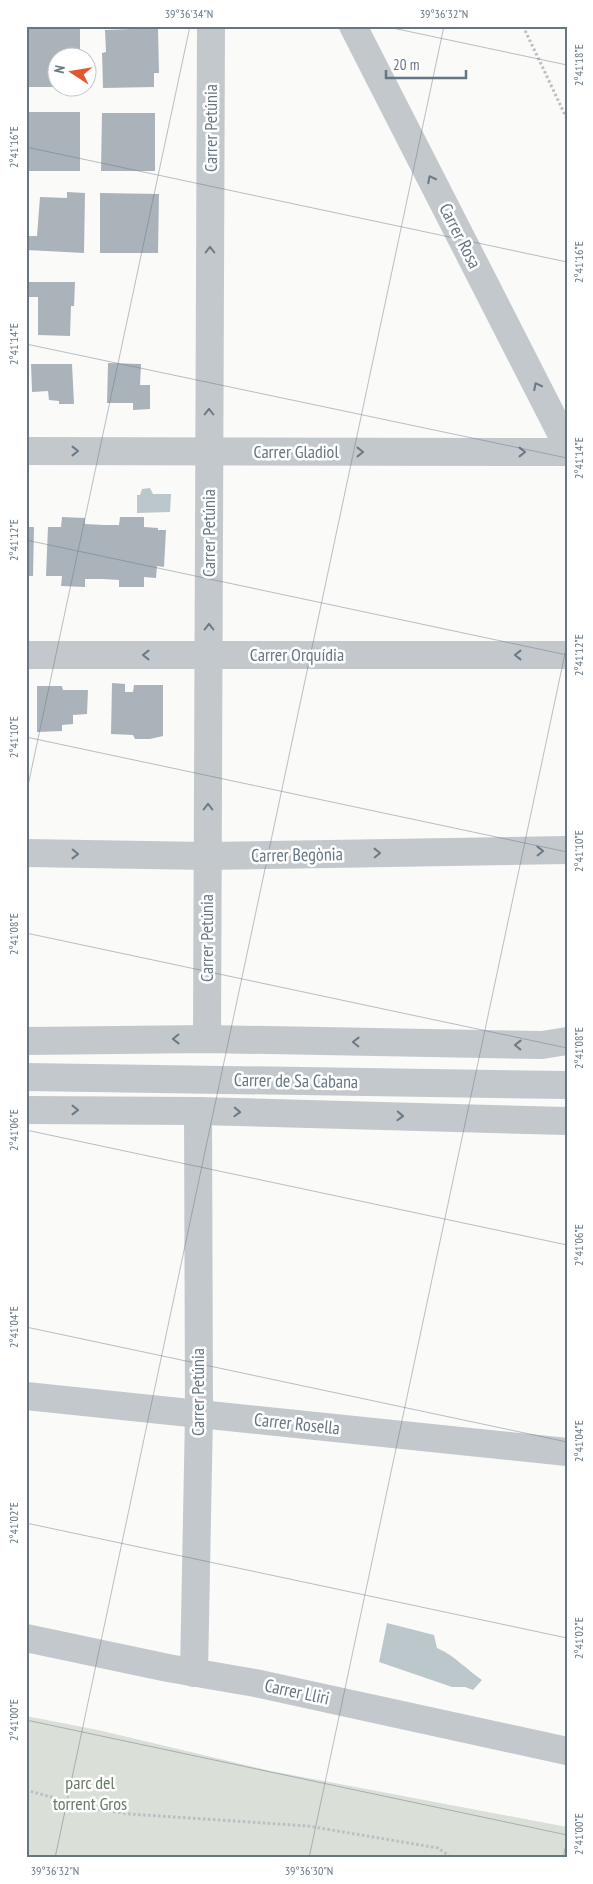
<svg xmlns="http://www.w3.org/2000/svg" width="593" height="1884" viewBox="0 0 593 1884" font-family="'PT Sans Narrow',sans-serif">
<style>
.green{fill:#dadfd7}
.water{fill:#bbc7cb}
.building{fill:#aab3b9}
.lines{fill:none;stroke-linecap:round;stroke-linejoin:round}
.path{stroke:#bbbfc2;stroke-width:3;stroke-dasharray:2.5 2.5;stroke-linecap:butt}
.minor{stroke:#c3c8cc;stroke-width:28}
.oneway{stroke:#6a7a87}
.ticks{fill:none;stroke:#657683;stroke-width:1;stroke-opacity:0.45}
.labels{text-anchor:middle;stroke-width:5;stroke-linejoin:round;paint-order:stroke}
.street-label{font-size:18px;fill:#657683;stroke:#fff}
.park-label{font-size:18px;fill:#687a64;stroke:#fff}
.neatline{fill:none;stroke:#657683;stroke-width:2}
.ticks-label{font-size:12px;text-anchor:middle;fill:#657683}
</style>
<rect width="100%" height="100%" fill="#fafaf8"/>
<path class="green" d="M26,1716L98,1730L271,1771L567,1827V1858H26Z"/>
<g class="water">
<path d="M150,488L153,494H171L170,512L137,513V495H140L142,489Z"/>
<path d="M387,1623L434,1635L437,1648C454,1655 467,1670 482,1680L473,1690L465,1687H452L379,1662Z"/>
</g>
<g class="building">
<path d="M27,28L80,29V58H58V87H26Z"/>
<path d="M158,28L159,73H154V87L103,88L102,53L106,52L105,30Z"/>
<rect x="26" y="112" width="54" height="59"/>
<path d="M102,113H155V171H101Z"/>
<path d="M67,192L85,193L84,253L27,250V236H37L40,197L67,198Z"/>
<path d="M100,193L159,194L158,253H100Z"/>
<path d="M26,282H75L74,306H71L70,336L38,335V297H26Z"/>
<path d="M108,363L141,364L140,385H150V409L133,410V403H107Z"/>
<path d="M31,364H72L74,404H59V401L49,400L48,391L32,392Z"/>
<path d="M62,517L85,518V524L104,525H119L120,517H144V527L158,528V530H166L164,567L157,566L156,578L144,577V587H119V580L103,579H85V587L61,586L62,576H46L48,527H61Z"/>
<path d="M26,527H34L33,576H26Z"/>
<path d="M112,683L125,684V692H133L134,685H163V736L150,739H135L133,735L111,734Z"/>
<path d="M37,686H62L63,690H88L87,714L73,715V724L62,725V731L37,732Z"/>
</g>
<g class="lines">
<g class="path">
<path d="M523,26L567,119"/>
<path d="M26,1790L90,1808L130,1814L308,1826L438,1848L452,1858"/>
</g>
<g class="minor">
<path d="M353,26L567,445"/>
<path d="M26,451L567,452"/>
<path d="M26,655H567"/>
<path d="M26,853L207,856L567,850"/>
<path d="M207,1039L211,26"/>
<path d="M26,1041L207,1039L542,1045L567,1041"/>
<path d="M26,1077L567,1085"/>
<path d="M26,1110L198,1111L567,1121"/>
<path d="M26,1396L567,1452"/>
<path d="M26,1638L168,1668L255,1683L567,1751"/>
<path d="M194,1673L199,1414L198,1111"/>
</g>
</g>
<defs><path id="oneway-chevron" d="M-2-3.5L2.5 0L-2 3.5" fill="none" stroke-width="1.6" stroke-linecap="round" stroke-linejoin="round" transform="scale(1.25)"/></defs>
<g class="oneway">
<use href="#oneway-chevron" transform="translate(431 179) rotate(-117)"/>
<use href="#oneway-chevron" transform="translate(210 250) rotate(-90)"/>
<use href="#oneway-chevron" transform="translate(537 386) rotate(-117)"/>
<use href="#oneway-chevron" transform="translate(209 412) rotate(-90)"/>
<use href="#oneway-chevron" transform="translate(75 451)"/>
<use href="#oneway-chevron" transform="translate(360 452)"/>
<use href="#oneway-chevron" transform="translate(522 452)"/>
<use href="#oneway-chevron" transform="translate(209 627) rotate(-90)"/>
<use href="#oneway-chevron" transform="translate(146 655) rotate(180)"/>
<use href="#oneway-chevron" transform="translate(518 655) rotate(-180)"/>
<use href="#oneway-chevron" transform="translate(208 807) rotate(-90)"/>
<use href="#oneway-chevron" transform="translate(540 851) rotate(-1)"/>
<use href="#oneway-chevron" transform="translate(377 853) rotate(-1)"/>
<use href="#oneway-chevron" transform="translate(75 854) rotate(1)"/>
<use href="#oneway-chevron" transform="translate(176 1039) rotate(179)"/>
<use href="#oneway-chevron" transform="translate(356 1042) rotate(-179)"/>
<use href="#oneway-chevron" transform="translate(518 1045) rotate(-179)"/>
<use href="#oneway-chevron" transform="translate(75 1110)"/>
<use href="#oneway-chevron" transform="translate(237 1112) rotate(2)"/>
<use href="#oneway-chevron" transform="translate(400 1116) rotate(2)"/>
</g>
<path class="ticks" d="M383,26L567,65M26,147L567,262M26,344L567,458M26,540L567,655M26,737L567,852M26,795L190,26M26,933L567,1048M26,1130L567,1245M26,1327L567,1442M26,1523L567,1638M26,1720L567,1835M55,1858L444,26M309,1858L567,644M563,1858L567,1840"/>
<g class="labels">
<g class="street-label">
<text transform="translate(211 128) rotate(-90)" y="6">Carrer Petúnia</text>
<text transform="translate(460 236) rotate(63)" y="6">Carrer Rosa</text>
<text x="296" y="458">Carrer Gladiol</text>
<text transform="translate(209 533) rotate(-90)" y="6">Carrer Petúnia</text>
<text x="297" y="661">Carrer Orquídia</text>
<text transform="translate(297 855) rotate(-1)" y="6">Carrer Begònia</text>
<text transform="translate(207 938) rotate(-90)" y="6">Carrer Petúnia</text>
<text transform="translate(296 1081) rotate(1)" y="6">Carrer de Sa Cabana</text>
<text transform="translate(198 1392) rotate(-90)" y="6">Carrer Petúnia</text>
<text transform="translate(297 1424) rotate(6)" y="6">Carrer Rosella</text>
<text transform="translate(297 1692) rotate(12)" y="6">Carrer Lliri</text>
</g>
<g class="park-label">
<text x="90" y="1789">parc del<tspan x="90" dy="21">torrent Gros</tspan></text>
</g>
</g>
<rect width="593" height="1884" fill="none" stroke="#ffffff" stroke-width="55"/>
<g transform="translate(72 72) rotate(282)"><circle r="24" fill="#ffffff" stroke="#c1c8cd"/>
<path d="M0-4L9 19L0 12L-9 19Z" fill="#e4572e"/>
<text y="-8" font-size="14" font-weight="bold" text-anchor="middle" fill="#657683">N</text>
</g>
<path d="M386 70v8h80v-8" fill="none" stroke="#657683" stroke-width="2.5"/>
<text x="393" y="70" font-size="15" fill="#657683" stroke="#ffffff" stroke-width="4" paint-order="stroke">20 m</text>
<rect x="28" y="28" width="538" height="1828" class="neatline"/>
<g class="ticks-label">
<text x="189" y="18">39°36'34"N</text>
<text x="444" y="18">39°36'32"N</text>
<text transform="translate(579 65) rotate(-90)" y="4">2°41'18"E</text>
<text transform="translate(14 147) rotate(-90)" y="4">2°41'16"E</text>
<text transform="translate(579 262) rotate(-90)" y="4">2°41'16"E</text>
<text transform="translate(14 344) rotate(-90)" y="4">2°41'14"E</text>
<text transform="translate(579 458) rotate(-90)" y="4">2°41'14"E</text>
<text transform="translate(14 540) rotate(-90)" y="4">2°41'12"E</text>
<text transform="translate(579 655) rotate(-90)" y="4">2°41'12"E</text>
<text transform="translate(14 737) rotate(-90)" y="4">2°41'10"E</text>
<text transform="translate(579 851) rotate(-90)" y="4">2°41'10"E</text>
<text transform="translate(14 934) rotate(-90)" y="4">2°41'08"E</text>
<text transform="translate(579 1048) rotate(-90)" y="4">2°41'08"E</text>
<text transform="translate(14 1130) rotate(-90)" y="4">2°41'06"E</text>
<text transform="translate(579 1245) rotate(-90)" y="4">2°41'06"E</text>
<text transform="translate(14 1327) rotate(-90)" y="4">2°41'04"E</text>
<text transform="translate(579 1441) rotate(-90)" y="4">2°41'04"E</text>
<text transform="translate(14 1523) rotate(-90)" y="4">2°41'02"E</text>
<text transform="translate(579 1638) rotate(-90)" y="4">2°41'02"E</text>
<text transform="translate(14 1720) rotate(-90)" y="4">2°41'00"E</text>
<text transform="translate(579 1834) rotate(-90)" y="4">2°41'00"E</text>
<text x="55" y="1875">39°36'32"N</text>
<text x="309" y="1875">39°36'30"N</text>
</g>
</svg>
